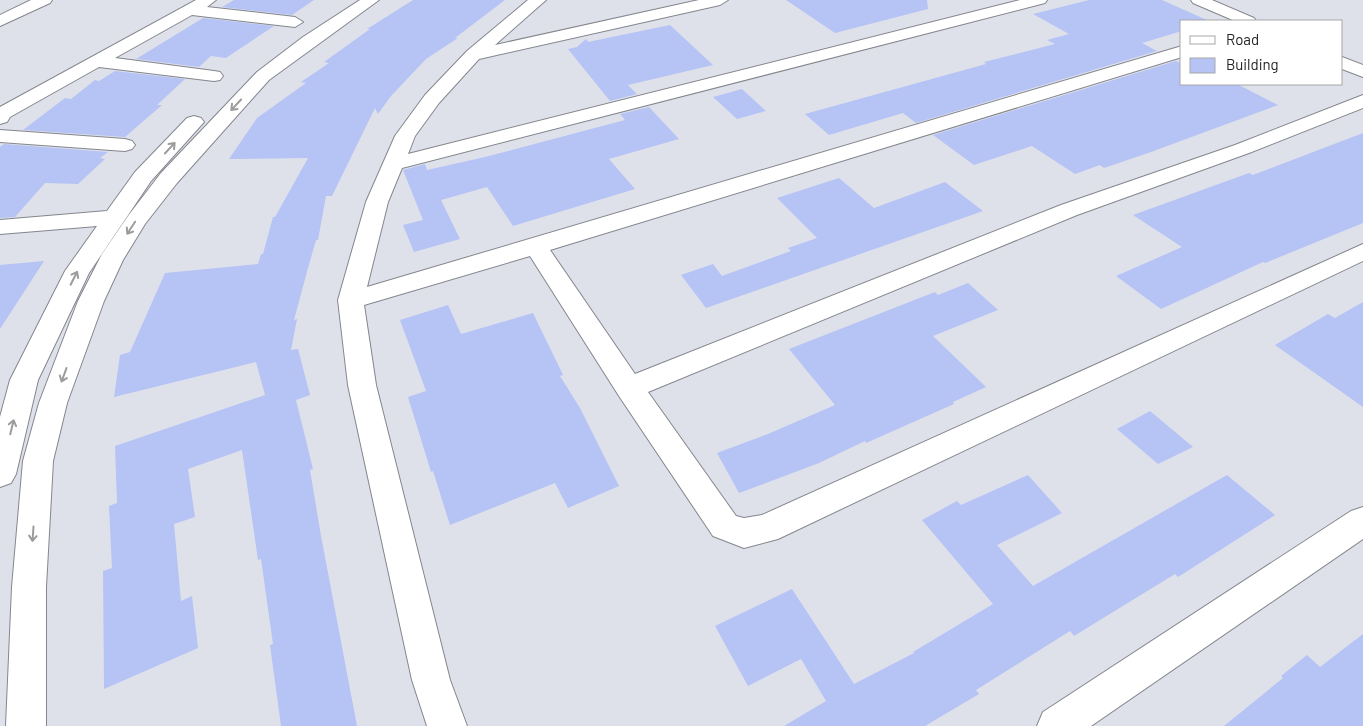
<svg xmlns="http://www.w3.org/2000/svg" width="1363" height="726" viewBox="0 0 1363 726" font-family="Barlow,sans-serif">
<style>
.building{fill:#b5c3f5}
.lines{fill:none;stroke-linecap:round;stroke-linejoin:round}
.minor-casing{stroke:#84868e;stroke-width:2}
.minor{fill:#fff;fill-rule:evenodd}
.oneway{stroke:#9c9c9d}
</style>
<rect width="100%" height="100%" fill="#dfe1ea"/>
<g class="building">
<path d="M234,0H314L292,15L222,7Z"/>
<path d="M413,0H505L455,38H458L426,59L391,96L378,114L375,108L332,196H326L318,240H316L308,268L294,320L297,319L291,350L298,349L310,395L296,400L313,469L310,470L321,536L357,726H281L270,645L273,644L261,559L258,560L242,450L188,469L195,517L174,524L181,601L192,596L198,648L104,689L103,571L112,568L109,506L117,503L115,446L265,395L256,362L114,397L120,355L130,352L165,273L258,264L261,254H263L273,217H275L308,158L229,159L257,118L306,83L301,82L329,63L324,62L370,29H367Z"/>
<path d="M786,0H927L928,9L835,33Z"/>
<path d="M1089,0H1162L1209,21H1182V31L1142,43L1157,51L916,123L903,113L829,135L805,114L986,64L984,62L1055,44L1047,40L1069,34L1033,14Z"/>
<path d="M203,18L274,26L226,58L211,56L199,67L136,59Z"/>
<path d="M670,25L713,65L628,85L637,94L610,101L568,49L577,47L586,39L590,44L588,42Z"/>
<path d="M1176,61L1182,64V84H1237L1278,105L1151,152L1104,168L1100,165L1075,174L1032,146L974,165L933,135Z"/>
<path d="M115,71L185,79L157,105H162L125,137L23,130L65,98L71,99L95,80L99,81Z"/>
<path d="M742,89L766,111L737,119L713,97Z"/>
<path d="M649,107L679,139L609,159L635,189L513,226L487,187L441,200L460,239L414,252L403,225L423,220L403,170L425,164L427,170L485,157L625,120L620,114Z"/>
<path d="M1363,133V223L1265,263L1263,262L1161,309L1116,276L1182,247L1133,215L1249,173L1253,175Z"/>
<path d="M4,144L108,152L100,158L105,159L78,184L45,183L15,217L0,218V147Z"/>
<path d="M839,178L874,208L945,182L983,211L706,308L681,275L713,264L722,276L791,251L788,248L817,238L777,198Z"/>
<path d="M44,261L0,329V265Z"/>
<path d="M968,283L998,310L933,336L986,387L953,402L954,404L866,443L865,441L819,463L739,493L717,453L768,434L835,405L789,349L935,292L938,295Z"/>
<path d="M1363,302V407L1275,345L1328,314L1335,318Z"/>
<path d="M448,305L461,334L533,313L563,375L560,376L580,408L619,486L568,508L555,483L450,525L433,471L431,472L408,397L426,391L400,320Z"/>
<path d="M1150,411L1193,447L1158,464L1117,429Z"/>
<path d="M1028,475L1062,513L997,545L1033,586L1227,475L1275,515L1178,577L1175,574L1074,636L1070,631L976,690L979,694L925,726H784L826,701L801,659L748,686L715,626L792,589L854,684L914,653L913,652L993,604L922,520L957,501L961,505Z"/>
<path d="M1363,634V726H1224L1283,678L1281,676L1307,655L1320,667Z"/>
</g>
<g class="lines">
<defs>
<g id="minor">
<path d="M31,0H52L50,3L0,26V15Z"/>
<path d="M196,0H216L207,7L295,17L303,22L295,27L192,15L115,58L214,71L220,72L223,76L220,80L214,81L99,67L10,117L7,122L0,124V107Z"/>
<path d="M360,0H379L269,80L177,183L145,224L123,260L104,301L67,403L53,461L46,587V726H6L12,587L23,461L39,403L78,301L102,254L128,216L161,173L257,72L303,37Z"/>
<path d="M528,0H546L495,45L699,0H728L720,5L479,59L439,103L415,136L408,154L1020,0H1047L1045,3L402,168L388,202L367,287L1182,46V57L550,250L635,374L1061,205L1235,145L1363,95V108L1249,153L1077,215L648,392L736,516L744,518L762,515L1363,244V261L778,539L744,548L713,536L619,396L530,256L364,305L376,385L450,680L467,726H427L412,680L348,385L338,300L366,202L395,136L425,95L467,51Z"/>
<path d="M1191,0H1212L1254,18L1256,21H1235L1193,3Z"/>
<path d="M1342,57L1363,65V77L1342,69Z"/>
<path d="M194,116L201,118L204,122L151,181L89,273L38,380L16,474L11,483L0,487V417L10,380L65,271L97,226L0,234V220L107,211L135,172L187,118Z"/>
<path d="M0,130L125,139L132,141L135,145L132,149L125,151L0,142Z"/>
<path d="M1363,507V539L1091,726H1037L1043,712L1351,511Z"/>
</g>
</defs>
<use href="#minor" class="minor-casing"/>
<use href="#minor" class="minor"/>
</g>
<defs><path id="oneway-shaft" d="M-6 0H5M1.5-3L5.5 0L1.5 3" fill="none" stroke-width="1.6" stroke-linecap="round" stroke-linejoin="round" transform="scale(1.25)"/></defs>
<g class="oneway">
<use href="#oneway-shaft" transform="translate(236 105) rotate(133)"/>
<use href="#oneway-shaft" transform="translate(170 148) rotate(-47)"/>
<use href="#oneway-shaft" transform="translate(131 228) rotate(123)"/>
<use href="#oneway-shaft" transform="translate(74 278) rotate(-63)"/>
<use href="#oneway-shaft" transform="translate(64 375) rotate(110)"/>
<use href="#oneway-shaft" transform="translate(12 427) rotate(-76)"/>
<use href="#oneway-shaft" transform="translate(33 534) rotate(94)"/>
</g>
<rect x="1180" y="20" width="162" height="65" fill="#ffffff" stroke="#a7a7a8"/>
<rect x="1190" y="36" width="25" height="8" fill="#ffffff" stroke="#a7a7a8"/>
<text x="1226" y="45" font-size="15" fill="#222326">Road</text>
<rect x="1190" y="58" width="25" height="15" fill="#b5c3f5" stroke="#a7a7a8"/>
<text x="1226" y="70" font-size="15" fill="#222326">Building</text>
</svg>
